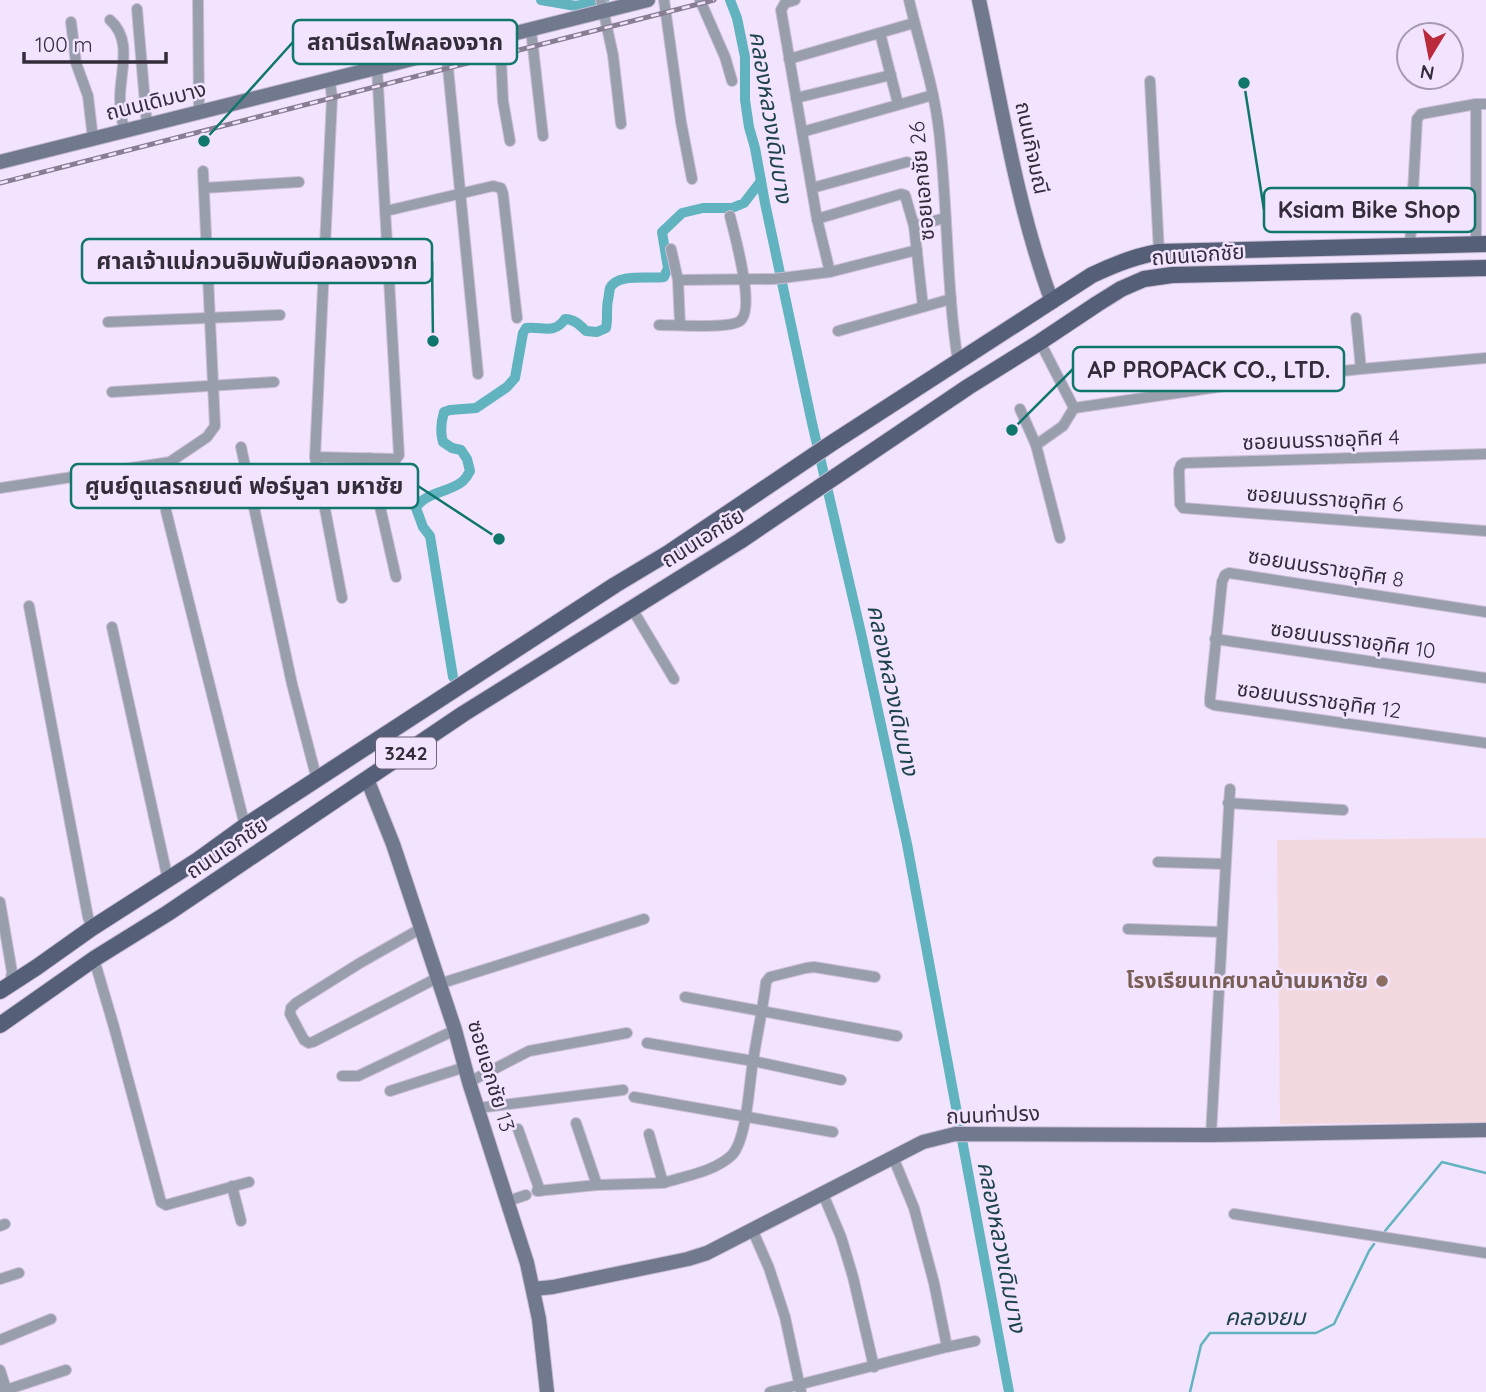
<svg xmlns="http://www.w3.org/2000/svg" width="1486" height="1392" viewBox="0 0 1486 1392" font-family="Quicksand,'Noto Sans Thai',sans-serif">
<style>
.education{fill:#f3d8dd}
.lines{fill:none;stroke-linecap:round;stroke-linejoin:round}
.stream{stroke:#60b3bf;stroke-width:2.5}
.canal{stroke:#60b3bf;stroke-width:10}
.street-casing{stroke:#ccbed7;stroke-width:12}
.secondary-casing{stroke:#ccbed7;stroke-width:16}
.primary-casing{stroke:#ccbed7;stroke-width:18}
.street{stroke:#989eac;stroke-width:10}
.secondary{stroke:#70798e;stroke-width:14}
.primary{stroke:#555f78;stroke-width:16}
.rail-casing{stroke:#887e91;stroke-width:5}
.rail{stroke:#f2e3ff;stroke-width:2.5;stroke-dasharray:8;stroke-linecap:butt}
.education-dot{fill:#8d6e63;stroke:#f2e3ff;stroke-width:2.5}
.labels{text-anchor:middle;stroke-width:5;stroke-linejoin:round;paint-order:stroke}
.shield{fill:#f2e3ff;stroke:#6c6374;stroke-width:2}
.shield-label{font-size:19px;font-weight:bold;fill:#332c39}
.street-label{font-size:21px;fill:#332c39;stroke:#f2e3ff}
.education-label{font-size:21px;font-weight:bold;fill:#785e54;stroke:#f2e3ff;text-anchor:end}
.water-label{font-size:23px;font-style:italic;fill:#1d444a;stroke:#f2e3ff}
.leader{fill:none;stroke:#0f766e;stroke-width:2.5}
.callout-dot{fill:#0f766e;stroke:#f2e3ff;stroke-width:2.5}
.callout{fill:#f2e3ff;stroke:#0f766e;stroke-width:2.5}
.callout-label{font-size:23px;text-anchor:middle;font-weight:bold;fill:#332c39}
</style>
<rect width="100%" height="100%" fill="#f2e3ff"/>
<path class="education" d="M1486,838V1122L1280,1124L1277,840Z"/>
<g class="lines">
<g class="stream">
<path d="M1385,1231L1442,1162L1486,1173"/>
<path d="M1190,1392L1201,1345L1210,1333H1316L1334,1324L1369,1251L1374,1244"/>
</g>
<g class="canal">
<path d="M541,0L576,6L604,0"/>
<path d="M730,0L737,18L745,57V100L749,127L755,148L765,203L812,423L861,633L907,844L1009,1392"/>
<path d="M453,677L430,536L423,527L416,508C425,492 449,493 463,481C465,479 469,473 470,471L467,459L461,450L452,448L443,442C440,432 441,422 444,412L450,410L476,408L507,387L515,378L523,333L526,328C542,326 554,335 565,319C574,319 580,325 586,331L597,332L606,328C608,319 606,309 608,300C609,296 609,292 610,288C617,273 649,279 664,277L668,268L662,232L682,213L703,208H732L744,203L761,181"/>
</g>
<defs>
<g id="street">
<path d="M198,0L199,112"/>
<path d="M601,0L613,55L621,124"/>
<path d="M664,0L681,122L692,179"/>
<path d="M700,0L725,57L732,81"/>
<path d="M909,0C919,43 934,87 939,131C948,208 946,285 958,362"/>
<path d="M137,9L147,126"/>
<path d="M110,20C133,40 120,72 120,98C120,109 122,120 124,131"/>
<path d="M71,22L76,63L88,96L93,139"/>
<path d="M531,30L543,136"/>
<path d="M880,33L898,104"/>
<path d="M500,38L503,101L510,141"/>
<path d="M445,52L448,68L478,374"/>
<path d="M789,59L914,23"/>
<path d="M330,80L332,98L315,457L342,598"/>
<path d="M1150,81L1159,252"/>
<path d="M796,98L891,75"/>
<path d="M1476,104V244"/>
<path d="M802,132L933,95"/>
<path d="M204,188L299,182"/>
<path d="M812,188L907,162"/>
<path d="M386,211L493,186L501,188L503,194L517,318"/>
<path d="M817,219L901,194L905,195L914,226L945,218"/>
<path d="M914,226L923,307"/>
<path d="M1410,246L1417,119L1421,114L1476,104H1486"/>
<path d="M671,249L678,280L680,325"/>
<path d="M207,251L292,246"/>
<path d="M830,272L917,250"/>
<path d="M678,280L774,279L830,272L817,219L781,10L785,3L795,0"/>
<path d="M1356,318L1361,369"/>
<path d="M108,322L280,315"/>
<path d="M659,325C675,325 729,329 740,321C756,309 734,233 730,216"/>
<path d="M838,331L951,299"/>
<path d="M1040,342L1074,408L1294,376L1361,369L1486,358"/>
<path d="M112,392L274,382"/>
<path d="M1020,409L1036,445L1060,538"/>
<path d="M1036,445L1063,426L1074,408"/>
<path d="M241,447L292,684L317,780"/>
<path d="M1486,454L1184,463L1181,465L1179,470L1180,504L1183,508L1486,531"/>
<path d="M315,457L396,459L399,455L377,68"/>
<path d="M369,458L396,577"/>
<path d="M0,488L170,462L207,437L215,426L203,171"/>
<path d="M166,511L245,826"/>
<path d="M29,606L88,917L92,928"/>
<path d="M631,607L674,679"/>
<path d="M1486,612L1229,573L1225,575L1222,582L1210,699V703L1214,705L1486,743"/>
<path d="M112,627L168,880"/>
<path d="M1215,639L1486,678"/>
<path d="M1228,803L1343,810"/>
<path d="M1158,862L1225,864"/>
<path d="M0,902L12,972L10,984"/>
<path d="M420,929L360,963L296,1003L291,1008L290,1014L304,1040L309,1043L313,1042L437,978"/>
<path d="M1128,929L1222,932"/>
<path d="M94,959L114,1027L161,1202L166,1205L249,1182"/>
<path d="M439,984L644,919"/>
<path d="M685,997L897,1036"/>
<path d="M647,1043L753,1061L841,1080"/>
<path d="M342,1076H358L455,1030"/>
<path d="M469,1082L529,1051L627,1033"/>
<path d="M390,1091L465,1067"/>
<path d="M634,1097L833,1132"/>
<path d="M478,1108L623,1090"/>
<path d="M576,1123L597,1185"/>
<path d="M518,1129L540,1191"/>
<path d="M1211,1135L1230,789"/>
<path d="M893,1157L914,1208L934,1283L947,1347"/>
<path d="M663,1183C685,1176 714,1172 732,1155C747,1139 749,1084 753,1061C757,1035 763,1008 766,982L770,977L806,968L814,967L875,977"/>
<path d="M232,1186L241,1221"/>
<path d="M537,1191L597,1185L663,1183L649,1134"/>
<path d="M823,1194L841,1237L853,1277L874,1367"/>
<path d="M508,1201L526,1195"/>
<path d="M1234,1214L1486,1253"/>
<path d="M0,1226L5,1224"/>
<path d="M752,1229L769,1268L785,1317L801,1392"/>
<path d="M0,1279L19,1273"/>
<path d="M0,1340L51,1319"/>
<path d="M0,1370L7,1392"/>
<path d="M0,1392L66,1370"/>
<path d="M770,1392L947,1347L975,1341"/>
</g>
<g id="secondary">
<path d="M979,0C1001,101 1016,205 1052,302"/>
<path d="M0,162L648,0"/>
<path d="M367,779L393,844L455,1030L469,1082L527,1263L539,1319L547,1392"/>
<path d="M533,1289L553,1287L688,1259L707,1253L923,1142L955,1134L1211,1135L1486,1130"/>
</g>
<g id="primary">
<path d="M0,991L37,967L92,928L198,860L245,826L615,585L670,552L832,443L1092,275C1115,264 1135,256 1159,252L1486,244"/>
<path d="M0,1025L94,959L168,913L463,714L740,541L968,387L1040,342L1097,304L1121,289L1144,279L1172,275L1486,268"/>
</g>
</defs>
<use href="#street" class="street-casing"/>
<use href="#secondary" class="secondary-casing"/>
<use href="#primary" class="primary-casing"/>
<use href="#street" class="street"/>
<use href="#secondary" class="secondary"/>
<use href="#primary" class="primary"/>
<defs>
<path id="rail" d="M0,183L714,0"/>
</defs>
<use href="#rail" class="rail-casing"/>
<use href="#rail" class="rail"/>
</g>
<circle class="education-dot" cx="1382" cy="981" r="7"/>
<g class="labels">
<rect class="shield" x="376" y="737.5" width="60" height="31" rx="5"/>
<g class="shield-label">
<text x="406" y="760">3242</text>
</g>
<g class="street-label">
<text transform="translate(156 101) rotate(-14)" y="7">ถนนเดิมบาง</text>
<text transform="translate(1032 148) rotate(78)" y="7">ถนนกิจมณี</text>
<text transform="translate(922 181) rotate(-95)" y="7">ซอยเอกชัย 26</text>
<text transform="translate(1198 255) rotate(-4)" y="7">ถนนเอกชัย</text>
<text transform="translate(1321 440) rotate(-2)" y="7">ซอยนนรราชอุทิศ 4</text>
<text transform="translate(1325 499) rotate(4)" y="7">ซอยนนรราชอุทิศ 6</text>
<text transform="translate(703 538) rotate(-32)" y="7">ถนนเอกชัย</text>
<text transform="translate(1326 568) rotate(9)" y="7">ซอยนนรราชอุทิศ 8</text>
<text transform="translate(1353 640) rotate(8)" y="7">ซอยนนรราชอุทิศ 10</text>
<text transform="translate(1319 700) rotate(8)" y="7">ซอยนนรราชอุทิศ 12</text>
<text transform="translate(227 848) rotate(-34)" y="7">ถนนเอกชัย</text>
<text transform="translate(491 1076) rotate(73)" y="7">ซอยเอกชัย 13</text>
<text transform="translate(993 1115) rotate(-2)" y="7">ถนนท่าปรง</text>
</g>
<g class="education-label">
<text x="1368" y="988">โรงเรียนเทศบาลบ้านมหาชัย</text>
</g>
<g class="water-label">
<text transform="translate(771 117) rotate(81)" y="8">คลองหลวงเดิมบาง</text>
<text transform="translate(893 690) rotate(78)" y="8">คลองหลวงเดิมบาง</text>
<text transform="translate(1002 1247) rotate(79)" y="8">คลองหลวงเดิมบาง</text>
<text x="1265" y="1325">คลองยม</text>
</g>
</g>
<path class="leader" d="M204 141L293 42M1244 83L1264 210M433 341L432 261M1012 430L1073 369M499 539L418 486"/>
<g class="callout-dot">
<circle cx="204" cy="141" r="7"/>
<circle cx="1244" cy="83" r="7"/>
<circle cx="433" cy="341" r="7"/>
<circle cx="1012" cy="430" r="7"/>
<circle cx="499" cy="539" r="7"/>
</g>
<g class="callout">
<rect x="293" y="20" width="224" height="44" rx="7"/>
<rect x="1264" y="188" width="211" height="44" rx="7"/>
<rect x="82" y="239" width="350" height="44" rx="7"/>
<rect x="1073" y="347" width="271" height="44" rx="7"/>
<rect x="71" y="464" width="347" height="44" rx="7"/>
</g>
<g class="callout-label">
<text x="405" y="50">สถานีรถไฟคลองจาก</text>
<text x="1369" y="218">Ksiam Bike Shop</text>
<text x="257" y="269">ศาลเจ้าแม่กวนอิมพันมือคลองจาก</text>
<text x="1209" y="378">AP PROPACK CO., LTD.</text>
<text x="244" y="494">ศูนย์ดูแลรถยนต์ ฟอร์มูลา มหาชัย</text>
</g>
<g transform="translate(1430 56) rotate(190)"><circle r="33" fill="#f2e3ff" stroke="#a69ab0" stroke-width="2"/>
<path d="M0-5L12 26L0 18L-12 26Z" fill="#bb2a3b"/>
<text y="-10" font-size="19" font-weight="bold" text-anchor="middle" fill="#332c39">N</text>
</g>
<path d="M24 52v10h142v-10" fill="none" stroke="#332c39" stroke-width="3.5"/>
<text x="35" y="52" font-size="21" fill="#332c39" stroke="#f2e3ff" stroke-width="5" paint-order="stroke">100 m</text>
</svg>
